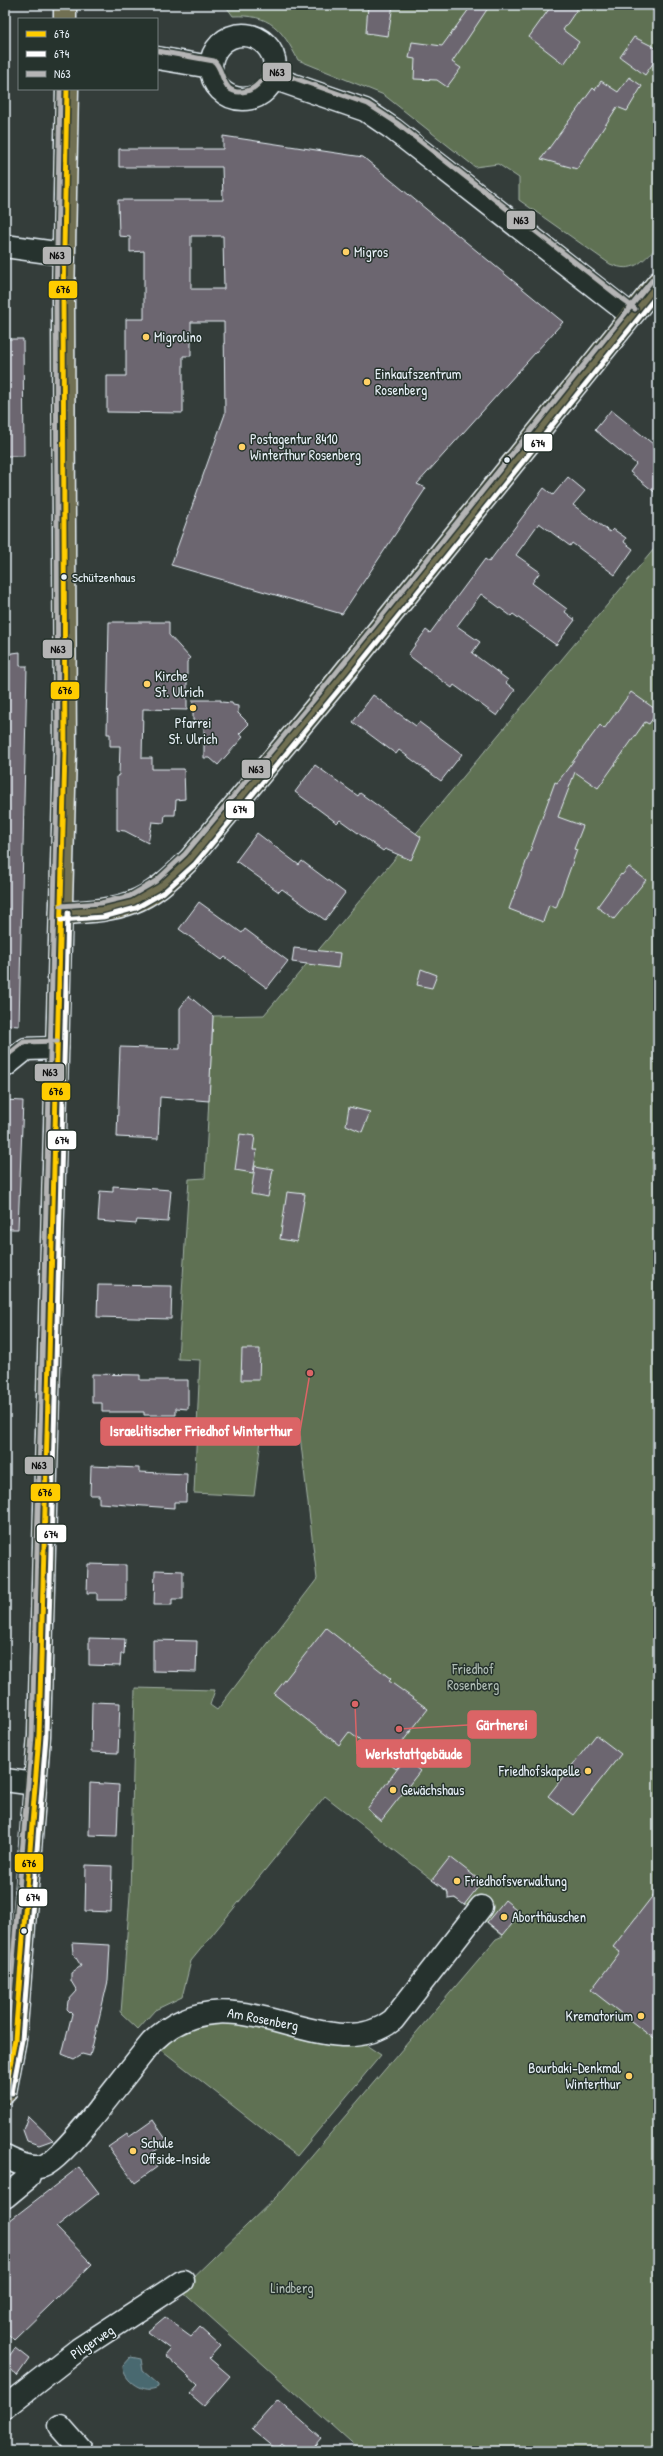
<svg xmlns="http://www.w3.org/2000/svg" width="663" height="2456" viewBox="0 0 663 2456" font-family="'Patrick Hand',sans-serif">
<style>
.green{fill:#5e7153;stroke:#a3b1a6}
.water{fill:#496970;stroke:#899fa6}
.building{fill:#6c666f;stroke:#e8f1f8;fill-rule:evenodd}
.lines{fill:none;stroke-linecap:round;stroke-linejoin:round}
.minor-casing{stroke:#e8f1f8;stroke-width:25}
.major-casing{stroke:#e8f1f8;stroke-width:25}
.minor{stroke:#26332d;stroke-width:22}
.major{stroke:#716f52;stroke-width:22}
.bus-1-casing{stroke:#26332d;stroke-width:8}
.bus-2-casing{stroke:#26332d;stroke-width:8}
.bus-3-casing{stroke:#26332d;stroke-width:8}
.bus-1{stroke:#fc0;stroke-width:5}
.bus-2{stroke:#fff;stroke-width:5}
.bus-3{stroke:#b5b5b5;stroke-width:5}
.poi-dot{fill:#ffd166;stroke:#26332d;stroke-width:1.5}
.bus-dot{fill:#e8f1f8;stroke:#26332d;stroke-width:1.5}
.labels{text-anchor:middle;stroke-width:3;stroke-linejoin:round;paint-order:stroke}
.bus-label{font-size:13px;fill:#e8f1f8;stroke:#26332d;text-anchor:start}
.poi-label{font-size:14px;fill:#e8f1f8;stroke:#26332d;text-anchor:start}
.park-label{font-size:14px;fill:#b1beb6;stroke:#26332d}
.street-label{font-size:14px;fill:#e8f1f8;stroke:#26332d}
.leader{fill:none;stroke:#db6466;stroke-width:1.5}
.callout-dot{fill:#db6466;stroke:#26332d;stroke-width:1.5}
.callout{fill:#db6466;stroke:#db6466;stroke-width:1.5}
.callout-label{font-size:15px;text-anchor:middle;font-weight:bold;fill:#fff}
.line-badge{stroke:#26332d;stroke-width:1.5}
.pale-badge-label{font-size:11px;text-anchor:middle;font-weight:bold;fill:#111}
</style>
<rect width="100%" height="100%" fill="#343d3a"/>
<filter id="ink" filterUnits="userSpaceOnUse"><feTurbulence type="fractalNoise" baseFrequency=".025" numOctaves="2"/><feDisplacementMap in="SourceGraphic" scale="8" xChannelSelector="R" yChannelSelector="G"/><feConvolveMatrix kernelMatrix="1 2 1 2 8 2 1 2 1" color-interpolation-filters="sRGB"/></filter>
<g filter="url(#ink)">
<g class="green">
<path d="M225,5H658V246C641,262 634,274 610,264L519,200V178L498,164L475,167L384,95L298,60C282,29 270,14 233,16Z"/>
<path d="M654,549L658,552V2445L621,2451H360L180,2290L278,2195L496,1939L503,1936L465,1904L448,1895L447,1891L325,1796L191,1961L182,1997L155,2010L138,2029L121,2013L130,1895L135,1688L215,1690L210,1705L217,1710L317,1579L300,1436L261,1440L254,1496L194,1493L200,1360L178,1359L189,1179L205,1178L213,1016L264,1015Z"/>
<path d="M224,2019L366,2045L381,2055L297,2156L159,2048L184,2028Z"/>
</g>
<path class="water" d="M131,2357L141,2359L143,2371L158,2384V2387C144,2395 123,2381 123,2366Z"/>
<g class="building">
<path d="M368,5H393L388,36L366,33Z"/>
<path d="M472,5H490L452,62L461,68L447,87L437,80L414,79L415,59L409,58L412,42L442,46Z"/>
<path d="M552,5H580L563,30L579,42L564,64L529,37Z"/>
<path d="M634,37L658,49V56L645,75L620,57Z"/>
<path d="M629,77L642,86L627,111L617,107L577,169L541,159L593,88L595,90L601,81L618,92Z"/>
<path d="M223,136L363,157L563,322L417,484L426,488L342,614L171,565L225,414L224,322H191V356H183V413L107,412V376H126V319H144V251L130,252V237L119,236L118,200H223L222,167H119V149H223ZM191,236H223L224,289H191Z"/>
<path d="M5,339H23L24,456H5Z"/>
<path d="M611,410L658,448V495L630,472L636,464L595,430Z"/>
<path d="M568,477L585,491L573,505L610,532L613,529L626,538L624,542L633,549L615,575L572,543L570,546L539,523L516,555L540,572L532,583L567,609L565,612L575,620L556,645L513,614L511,616L481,594L457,626L480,642L472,653L508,680L506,683L515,690L497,716L454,685L452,688L408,655L426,630L430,633L485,559L489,562L544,488L553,495Z"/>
<path d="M109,622H169V635L190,658L187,662V710L143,709L142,758H152V769H184L185,799L176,800L175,815H165L164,823L152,822L148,843L125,831L117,830V776L119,775L120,746H110V734H107Z"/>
<path d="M20,652V666H27L19,1026L5,1025V654Z"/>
<path d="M631,692L658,711L649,724L645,722L598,788L575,772L558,817L583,826L574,849L577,850L556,908L549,905L543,922L509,909L555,782L557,783L600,725L604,729Z"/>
<path d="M373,695L416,726L419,722L462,754L441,781L399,750L396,754L353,722Z"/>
<path d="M193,700H221V702L232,703L233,705L238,706V713L249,724L239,734L243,737L218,765L210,758H204V721H193Z"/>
<path d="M315,765L358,796L360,793L421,837L411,860L385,849L383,851L340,820L337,823L295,792Z"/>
<path d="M257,833L299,865L302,861L345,893L325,920L282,889L279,892L236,861Z"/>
<path d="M629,867L646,880L614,919L597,907L621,874L622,875Z"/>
<path d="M199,902L242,933L245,929L288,961L267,988L225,957L222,960L179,929Z"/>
<path d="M294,948L340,953L338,968L292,962Z"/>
<path d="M421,969L437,975L432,988L417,985Z"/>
<path d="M189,996L213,1016L209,1101L160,1097L158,1139L117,1137L120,1047L180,1049V1008Z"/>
<path d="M5,1100L23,1101L18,1229H5Z"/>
<path d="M349,1107L370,1112L362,1132L346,1125Z"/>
<path d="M240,1134L255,1136L253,1150H257L253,1173L235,1170Z"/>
<path d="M255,1166L273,1169L268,1197L251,1194Z"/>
<path d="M113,1186L171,1190L168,1222L137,1220L136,1224L98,1221L100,1191L113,1192Z"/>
<path d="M287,1192L305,1194L297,1242L280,1239Z"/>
<path d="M98,1285L172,1286L171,1319L97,1317Z"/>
<path d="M242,1349H260L259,1380H241Z"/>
<path d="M92,1374L140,1375V1380H188V1409L176,1408V1415H144V1412H102V1403H92Z"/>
<path d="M91,1466L139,1468V1472L187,1474L186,1502H174V1508L99,1503V1495H90Z"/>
<path d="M88,1564L126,1565V1600H97V1593H87Z"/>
<path d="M155,1570L183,1571V1599H172V1605H154Z"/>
<path d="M326,1628L391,1679L389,1681L428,1709L396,1750L406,1758L396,1769L349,1732L339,1745L274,1694Z"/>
<path d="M89,1638L125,1639L124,1654H121L120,1666L89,1665Z"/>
<path d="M153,1640L197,1641L196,1672L153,1671Z"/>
<path d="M92,1702L120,1703L118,1753L91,1752Z"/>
<path d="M596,1735L621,1754L573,1815L548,1796Z"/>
<path d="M405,1759L420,1771L381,1821L367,1809Z"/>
<path d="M90,1783L119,1785L117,1836L89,1835Z"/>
<path d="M450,1857L482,1882L464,1905L455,1898L448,1899V1892L432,1880Z"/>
<path d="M86,1865L112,1866L111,1912L85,1911Z"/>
<path d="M658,1889V2042L591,1990L620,1952L613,1947Z"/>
<path d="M505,1900L521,1913L503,1935L487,1922Z"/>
<path d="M72,1943L110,1945L108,1981L90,2056L82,2054L74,2059L62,2054L72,2014L67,2009L68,2001L77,1991L71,1981V1973L81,1966L73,1953Z"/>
<path d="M28,2116L53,2140L39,2145L27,2141L23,2130Z"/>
<path d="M153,2120L168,2142L149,2155L157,2167L135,2183L108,2147L127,2134L129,2137Z"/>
<path d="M79,2167L99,2193L56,2227L92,2264L14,2340L5,2331V2224Z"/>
<path d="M165,2317L191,2336L199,2327L220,2346L209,2358L230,2376L204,2406L190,2394L198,2385L165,2355L170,2349L147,2332Z"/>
<path d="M15,2348L29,2359L17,2376L5,2362Z"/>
<path d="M278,2400L321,2438L310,2451H289L281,2444L276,2449L252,2429Z"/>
</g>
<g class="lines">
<defs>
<g id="minor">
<circle cx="243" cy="67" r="32"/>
<path d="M157,58L211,67"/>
<path d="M273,78L365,110L393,129L631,315"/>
<path d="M5,246L63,254"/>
<path d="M5,1066L26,1049L57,1048"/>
<path d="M5,1780L35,1784"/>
<path d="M5,2157C16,2162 30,2170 43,2166C66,2158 131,2066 152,2042C232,1963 325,2073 393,2020L481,1907"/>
<path d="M5,2197L28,2178L32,2167"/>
<path d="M5,2407L79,2349L183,2281"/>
<path d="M60,2426L82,2451"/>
</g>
<g id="major">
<path d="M65,5V19"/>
<path d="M61,913C125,910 145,905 190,859L332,688L658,283"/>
<path d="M5,2092L15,2039L39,1736L65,752L63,302L67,89"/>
</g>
</defs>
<use href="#minor" class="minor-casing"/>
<use href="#major" class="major-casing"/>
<use href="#minor" class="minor"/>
<use href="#major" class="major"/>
<defs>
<path id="bus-1" d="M5,2092L15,2039L39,1736L65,752L63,302L67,89"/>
<g id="bus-2">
<path d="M61,920L103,917L136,908L164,892L195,864L337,692L658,294"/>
<path d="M12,2093L22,2040L46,1736L68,913"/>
</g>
<g id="bus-3">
<path d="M158,51L214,61C225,69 220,98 247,91C260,88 264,72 274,71L368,104L397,123L635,309"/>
<path d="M61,906L101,903L130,896L156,881L185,854L327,684L653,279"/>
<path d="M5,1057L24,1042L57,1041"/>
<path d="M5,2054L32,1736L58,752L56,302L60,89"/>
</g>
</defs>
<use href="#bus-1" class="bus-1-casing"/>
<use href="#bus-2" class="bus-2-casing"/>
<use href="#bus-3" class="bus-3-casing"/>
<use href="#bus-1" class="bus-1"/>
<use href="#bus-2" class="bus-2"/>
<use href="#bus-3" class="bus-3"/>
</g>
</g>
<g class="poi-dot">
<circle cx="346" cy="252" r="4"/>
<circle cx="146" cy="337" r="4"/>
<circle cx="367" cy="382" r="4"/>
<circle cx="242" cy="447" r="4"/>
<circle cx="147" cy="684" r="4"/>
<circle cx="193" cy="708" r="4"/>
<circle cx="588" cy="1771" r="4"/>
<circle cx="393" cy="1790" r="4"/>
<circle cx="457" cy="1881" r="4"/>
<circle cx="504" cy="1917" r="4"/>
<circle cx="641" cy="2016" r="4"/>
<circle cx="629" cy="2076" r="4"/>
<circle cx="133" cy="2151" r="4"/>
</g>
<g class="bus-dot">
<circle cx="507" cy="460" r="3.5"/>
<circle cx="64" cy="577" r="3.5"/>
<circle cx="24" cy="1931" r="3.5"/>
</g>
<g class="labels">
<g class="bus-label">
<text x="72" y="582">Schützenhaus</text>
</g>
<g class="poi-label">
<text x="354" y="257">Migros</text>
<text x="154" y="342">Migrolino</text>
<text x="375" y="379">Einkaufszentrum<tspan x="375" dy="16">Rosenberg</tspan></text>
<text x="250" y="444">Postagentur 8410<tspan x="250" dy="16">Winterthur Rosenberg</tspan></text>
<text x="155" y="681">Kirche<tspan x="155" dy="16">St. Ulrich</tspan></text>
<text x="193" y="728" text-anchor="middle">Pfarrei<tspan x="193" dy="16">St. Ulrich</tspan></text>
<text x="580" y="1776" text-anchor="end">Friedhofskapelle</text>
<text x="401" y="1795">Gewächshaus</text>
<text x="465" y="1886">Friedhofsverwaltung</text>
<text x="512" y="1922">Aborthäuschen</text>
<text x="633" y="2021" text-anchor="end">Krematorium</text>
<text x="621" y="2073" text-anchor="end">Bourbaki-Denkmal<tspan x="621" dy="16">Winterthur</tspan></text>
<text x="141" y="2148">Schule<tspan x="141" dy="16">Offside-Inside</tspan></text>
</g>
<g class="park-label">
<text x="473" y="1674">Friedhof<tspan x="473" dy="16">Rosenberg</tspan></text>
<text x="292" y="2293">Lindberg</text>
</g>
<g class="street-label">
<text transform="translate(263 2019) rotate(11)" y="5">Am Rosenberg</text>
<text transform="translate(92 2342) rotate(-34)" y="5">Pilgerweg</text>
</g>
</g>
<path class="leader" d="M310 1373L300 1431M399 1729L468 1725M355 1704L357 1754"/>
<g class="callout-dot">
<circle cx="310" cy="1373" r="4"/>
<circle cx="399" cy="1729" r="4"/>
<circle cx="355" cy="1704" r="4"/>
</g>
<g class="callout">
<rect x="101" y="1418" width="199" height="27" rx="4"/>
<rect x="468" y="1711" width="68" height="27" rx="4"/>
<rect x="357" y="1740" width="113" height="27" rx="4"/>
</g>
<g class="callout-label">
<text x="201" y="1436">Israelitischer Friedhof Winterthur</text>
<text x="502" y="1730">Gärtnerei</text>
<text x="414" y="1759">Werkstattgebäude</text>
</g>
<g class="line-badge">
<rect x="262" y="62" width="30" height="20" rx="4" fill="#b5b5b5"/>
<rect x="506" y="210" width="30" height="20" rx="4" fill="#b5b5b5"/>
<rect x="42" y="246" width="30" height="19" rx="4" fill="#b5b5b5"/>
<rect x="48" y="280" width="30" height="19" rx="4" fill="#fc0"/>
<rect x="523" y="433" width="30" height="19" rx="4" fill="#fff"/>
<rect x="42" y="639" width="31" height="20" rx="4" fill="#b5b5b5"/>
<rect x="50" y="681" width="30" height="19" rx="4" fill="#fc0"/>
<rect x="241" y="759" width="30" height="20" rx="4" fill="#b5b5b5"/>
<rect x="225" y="800" width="30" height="19" rx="4" fill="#fff"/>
<rect x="34" y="1063" width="31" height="19" rx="4" fill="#b5b5b5"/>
<rect x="41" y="1082" width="30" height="19" rx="4" fill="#fc0"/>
<rect x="47" y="1130" width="30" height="20" rx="4" fill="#fff"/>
<rect x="24" y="1456" width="30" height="19" rx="4" fill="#b5b5b5"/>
<rect x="30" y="1483" width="31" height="19" rx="4" fill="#fc0"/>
<rect x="36" y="1524" width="31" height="19" rx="4" fill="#fff"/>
<rect x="14" y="1853" width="30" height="20" rx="4" fill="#fc0"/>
<rect x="18" y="1888" width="30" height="19" rx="4" fill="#fff"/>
</g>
<g class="pale-badge-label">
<text x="277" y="76">N63</text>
<text x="521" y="224">N63</text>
<text x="57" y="259">N63</text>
<text x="63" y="293">676</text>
<text x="538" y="447">674</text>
<text x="58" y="653">N63</text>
<text x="65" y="694">676</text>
<text x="256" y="773">N63</text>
<text x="240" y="813">674</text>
<text x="50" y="1076">N63</text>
<text x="56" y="1095">676</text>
<text x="62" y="1144">674</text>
<text x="39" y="1469">N63</text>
<text x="45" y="1496">676</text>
<text x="51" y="1538">674</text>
<text x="29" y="1867">676</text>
<text x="33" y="1901">674</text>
</g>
<rect width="663" height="2456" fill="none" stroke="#26332d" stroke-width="20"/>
<rect x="10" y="10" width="643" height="2436" fill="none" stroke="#e8f1f8" stroke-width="1.5" filter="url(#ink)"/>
<rect x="18" y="18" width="140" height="72" fill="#26332d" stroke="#747f7e"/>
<rect x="26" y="31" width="20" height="6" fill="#ffcc00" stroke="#747f7e"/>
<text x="54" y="38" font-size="12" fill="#e8f1f8">676</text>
<rect x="26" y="51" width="20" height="6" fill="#ffffff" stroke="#747f7e"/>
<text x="54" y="58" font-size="12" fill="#e8f1f8">674</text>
<rect x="26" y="71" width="20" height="6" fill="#b5b5b5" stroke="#747f7e"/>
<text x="54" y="78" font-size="12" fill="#e8f1f8">N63</text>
</svg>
